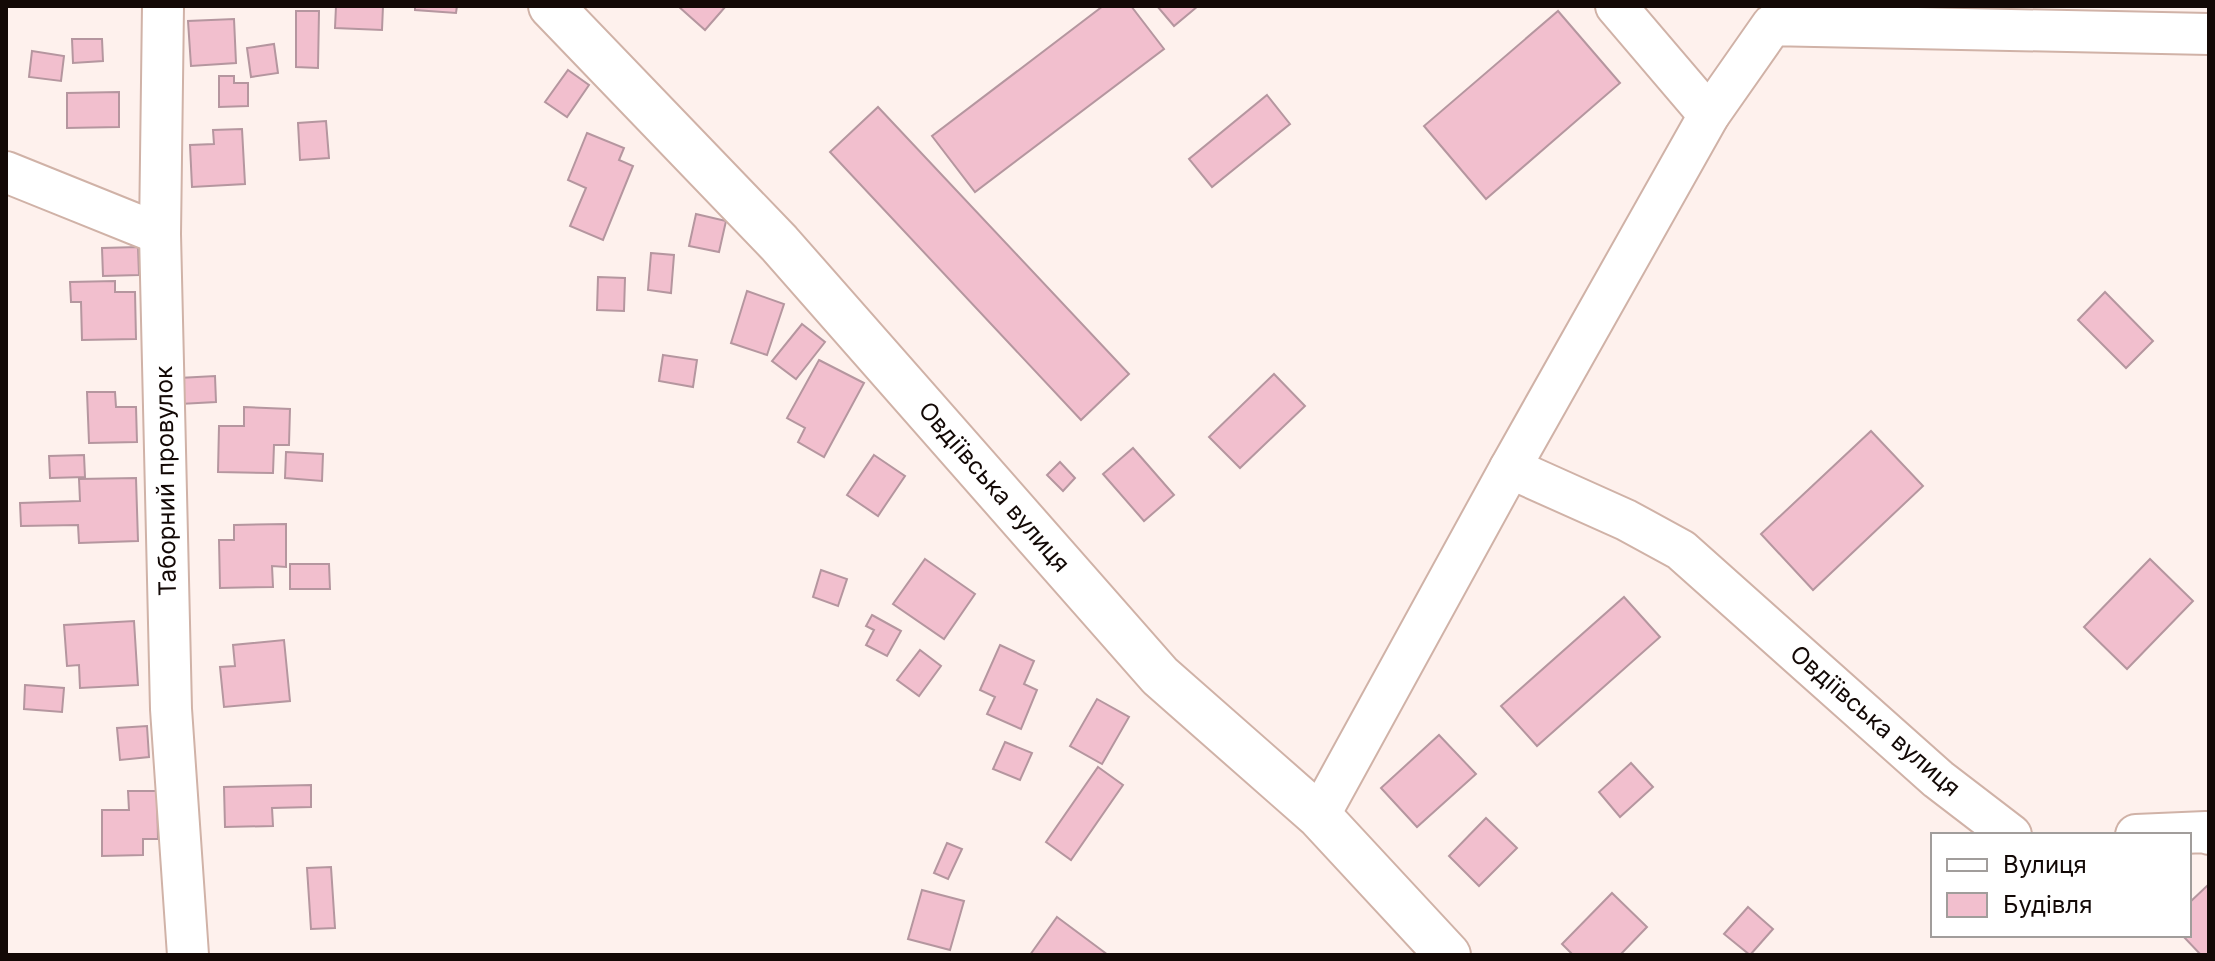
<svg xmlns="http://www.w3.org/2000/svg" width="2215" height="961" viewBox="0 0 2215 961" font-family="Inter,sans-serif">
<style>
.building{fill:#f2bfce;stroke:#b5969f;stroke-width:2}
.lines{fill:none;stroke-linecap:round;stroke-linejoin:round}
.minor-casing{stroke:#d0b2a7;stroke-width:44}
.secondary-casing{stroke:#d0b2a7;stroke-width:48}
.minor{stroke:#fff;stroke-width:40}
.secondary{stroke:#fff;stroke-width:44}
.labels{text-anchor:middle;stroke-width:8;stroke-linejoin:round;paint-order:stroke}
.street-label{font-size:24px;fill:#130906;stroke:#fff}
</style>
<rect width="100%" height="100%" fill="#fef1ed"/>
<g class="building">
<path d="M336,6H383L382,30L335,28Z"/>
<path d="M415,6H457L456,13L415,10Z"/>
<path d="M678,6H726L705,30Z"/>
<path d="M1103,6H1131L1164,49L975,192L932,136Z"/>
<path d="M1157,6H1198L1174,26Z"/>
<path d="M296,11H319L318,68L296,67Z"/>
<path d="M1558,11L1620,83L1486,199L1424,126Z"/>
<path d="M234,19L236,63L191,66L188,21Z"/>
<path d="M72,39H102L103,61L73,63Z"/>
<path d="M274,44L278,73L251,77L247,48Z"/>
<path d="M32,51L64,56L61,81L29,77Z"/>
<path d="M568,70L589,85L567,117L545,102Z"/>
<path d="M219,76H234V83H248V106L219,107Z"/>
<path d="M119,92V127L67,128V93Z"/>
<path d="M1267,95L1290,124L1212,187L1189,159Z"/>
<path d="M878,107L1129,374L1081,420L830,152Z"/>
<path d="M326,121L329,158L300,160L298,123Z"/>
<path d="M242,129L245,184L192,187L190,145L214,144L213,130Z"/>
<path d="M587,133L624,148L619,160L633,166L603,240L570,226L586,188L568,180Z"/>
<path d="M696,214L726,221L719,252L689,246Z"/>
<path d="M138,247L139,275L103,276L102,248Z"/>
<path d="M651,253L674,255L671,293L648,290Z"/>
<path d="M598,277L625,278L624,311L597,310Z"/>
<path d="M115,281V292H135L136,339L82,340L81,302H71L70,282Z"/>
<path d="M747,291L784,304L767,355L731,343Z"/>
<path d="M2105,292L2153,341L2126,368L2078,320Z"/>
<path d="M802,324L825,342L796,379L772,361Z"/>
<path d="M663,355L697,360L693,387L659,381Z"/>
<path d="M819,360L864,383L824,457L798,442L805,428L787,418Z"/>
<path d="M1274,374L1305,406L1240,468L1209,437Z"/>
<path d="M215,376L216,402L180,404L179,378Z"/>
<path d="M87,392H115L116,407H136L137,442L89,443Z"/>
<path d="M244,407L290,409L289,445H274L273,473L218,472L219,426H244Z"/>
<path d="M1871,431L1923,486L1813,590L1761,534Z"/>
<path d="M1133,448L1174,495L1144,521L1103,474Z"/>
<path d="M286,452L323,454L322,481L285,478Z"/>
<path d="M84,455L85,477L50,478L49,456Z"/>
<path d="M874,455L905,476L878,516L847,495Z"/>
<path d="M1060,462L1075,478L1063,491L1047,475Z"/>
<path d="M136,478L138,541L79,543L78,525L21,526L20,503L80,501L79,479Z"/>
<path d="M286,524V567L272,566L273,587L220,588L219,540H234V525Z"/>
<path d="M925,559L975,594L944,639L893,604Z"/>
<path d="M2150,559L2193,601L2127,669L2084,627Z"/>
<path d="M290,564H329L330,589H290Z"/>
<path d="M821,570L847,579L838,606L813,597Z"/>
<path d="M1624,597L1660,637L1537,746L1501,706Z"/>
<path d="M872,615L901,631L887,656L866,645L874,630L866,626Z"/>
<path d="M134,621L138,685L80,688L79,665L67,666L64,625Z"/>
<path d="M284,640L290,701L224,707L220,667L235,666L233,645Z"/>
<path d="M1000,645L1034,661L1024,684L1037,690L1021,729L987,714L995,697L980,690Z"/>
<path d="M920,650L941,666L919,696L897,680Z"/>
<path d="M25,685L64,688L62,712L24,709Z"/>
<path d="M1097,699L1129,717L1102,764L1070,746Z"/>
<path d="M147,726L149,757L120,760L117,728Z"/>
<path d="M1439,735L1476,774L1417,827L1381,788Z"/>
<path d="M1005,742L1032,753L1020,780L993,769Z"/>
<path d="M1631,763L1653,787L1620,817L1599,792Z"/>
<path d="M1098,767L1123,785L1071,860L1046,842Z"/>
<path d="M311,785V807L272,808L273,826L225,827L224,787Z"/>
<path d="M128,791H157L158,839H143V855L102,856V810H129Z"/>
<path d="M1486,818L1517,848L1479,886L1449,856Z"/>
<path d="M947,843L962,849L948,879L934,873Z"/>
<path d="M331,867L335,928L311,929L307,868Z"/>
<path d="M2209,884V955H2201L2182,935H2189V903Z"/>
<path d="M922,890L964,901L950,950L908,939Z"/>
<path d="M1612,893L1647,927L1620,955H1573L1562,944Z"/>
<path d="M1748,907L1773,929L1750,955L1724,934Z"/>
<path d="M1057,917L1108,955H1030Z"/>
</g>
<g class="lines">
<defs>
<g id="minor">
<path d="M163,6L160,234L171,709L188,955"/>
<path d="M1616,6L1709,115"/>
<path d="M6,172L160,234"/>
<path d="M1510,468L1626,520L1681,550L1938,779L2011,835"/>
<path d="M1319,816L1510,468L1709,115L1772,25L2209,34"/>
<path d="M2136,835L2206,832L2209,834"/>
</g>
<path id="secondary" d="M551,6L779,243L1160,676L1319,816L1448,955"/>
</defs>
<use href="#minor" class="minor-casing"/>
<use href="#secondary" class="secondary-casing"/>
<use href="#minor" class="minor"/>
<use href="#secondary" class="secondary"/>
</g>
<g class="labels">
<g class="street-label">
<text transform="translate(166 481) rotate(-91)" y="8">Таборний провулок</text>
<text transform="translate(994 487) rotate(49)" y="8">Овдіївська вулиця</text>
<text transform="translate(1875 721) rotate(41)" y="8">Овдіївська вулиця</text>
</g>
</g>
<rect width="2215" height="961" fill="none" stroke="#130906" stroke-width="16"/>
<rect x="1931" y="833" width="260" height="104" fill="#ffffff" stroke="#a19d9b" stroke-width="2"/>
<rect x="1947" y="859" width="40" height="12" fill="#ffffff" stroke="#a19d9b" stroke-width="2"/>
<text x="2003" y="873" font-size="24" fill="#130906">Вулиця</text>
<rect x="1947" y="893" width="40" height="24" fill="#f2bfce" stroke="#a19d9b" stroke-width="2"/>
<text x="2003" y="913" font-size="24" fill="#130906">Будівля</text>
</svg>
